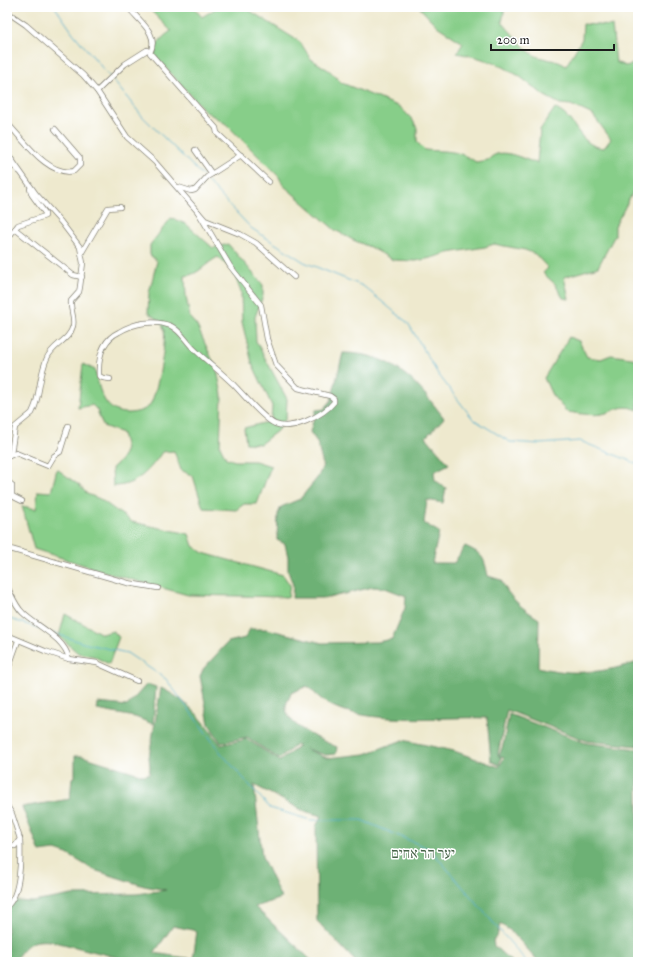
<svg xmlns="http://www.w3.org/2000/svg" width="645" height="969" viewBox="0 0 645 969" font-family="'IM FELL Great Primer','Frank Ruhl Libre',serif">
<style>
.green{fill:#87ce89;stroke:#527552}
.forest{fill:#6db175;stroke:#446648;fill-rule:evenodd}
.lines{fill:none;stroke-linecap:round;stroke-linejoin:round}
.stream{stroke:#4daccc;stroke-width:1}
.minor-casing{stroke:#858275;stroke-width:6}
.minor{stroke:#fff;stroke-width:4.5}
.labels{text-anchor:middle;stroke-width:3;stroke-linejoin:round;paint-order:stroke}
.park-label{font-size:14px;fill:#476348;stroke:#fff}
</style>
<rect width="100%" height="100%" fill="#fff"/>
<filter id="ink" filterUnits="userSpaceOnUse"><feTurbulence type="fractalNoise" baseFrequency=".025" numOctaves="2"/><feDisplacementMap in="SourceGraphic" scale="8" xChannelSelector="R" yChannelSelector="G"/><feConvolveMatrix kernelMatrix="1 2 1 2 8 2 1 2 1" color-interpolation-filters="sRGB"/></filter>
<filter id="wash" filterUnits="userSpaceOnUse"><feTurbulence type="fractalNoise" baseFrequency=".012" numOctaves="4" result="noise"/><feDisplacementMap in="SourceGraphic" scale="16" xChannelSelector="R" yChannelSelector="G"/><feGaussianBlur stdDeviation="0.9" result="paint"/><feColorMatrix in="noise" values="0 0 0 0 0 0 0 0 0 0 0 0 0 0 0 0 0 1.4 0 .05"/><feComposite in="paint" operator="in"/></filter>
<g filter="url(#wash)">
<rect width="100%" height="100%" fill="#eee9ce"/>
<g class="green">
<path d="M147,7H193L202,17L218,7H244L300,42L311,59L330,71L342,83L400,107L412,119L417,128V142L425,150C448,152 456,149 476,162L488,160C501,145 521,159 537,163L540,130L555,108C559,111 565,114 568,118C580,132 584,146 604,148L611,139L593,115L571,105L560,104L545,96L519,76L500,65L476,57L457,53L463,43L437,26L419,7H505L502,22C510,31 524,49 534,55C544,60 557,59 566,66L582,39L583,24L612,26L616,62L625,66L634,64L638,57V192H633L615,226V235L598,267L564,277L569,299L563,298L555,284L543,273L548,268L535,254L525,250L494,244L485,247L448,253L431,258L416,261L393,260L372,248L353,240L335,230L283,185L279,177L226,124L205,111L155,56C155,44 161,38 171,31Z"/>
<path d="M171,218L186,224L213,248L228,244L263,285V296L255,317L256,341L287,399L286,418L277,431L260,444L246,443L244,428L271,421L272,406L252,363L242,322L241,292L233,271L218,257C206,263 198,275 185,276L186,296L190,318L197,326L217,370L222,395L220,446L226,458L235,461H255L271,466L257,504H244L236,510L203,508L193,476L181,470L174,451L162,452C151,469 135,487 113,486L112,468L121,460L126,449L122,433L103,426L97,410L92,405L78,408L83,364L95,370C99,389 104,414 128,413C134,413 143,411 148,407C156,402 167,340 164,330C163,322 154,317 148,313L149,293L157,261L150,255V245Z"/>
<path d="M569,337L579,341L587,357L601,359L611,355L638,359V410C620,403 617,411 602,414C591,416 577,413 567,412L552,395L544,378Z"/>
<path d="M57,469L80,486L87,494L100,499L132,522L189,534L193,546L203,553L283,575L290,585L288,597L188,595L115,575L34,549L22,506L36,509L38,491L51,492Z"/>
<path d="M65,614L102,634L113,631L119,637L109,664L93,656L78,653L59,636Z"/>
</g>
<g class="forest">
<path d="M343,353C392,353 416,381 444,418L426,437L449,464L434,472L435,480L446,488L443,503L427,500L424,523L439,532L432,563H454L465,546C483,554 484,557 488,576L501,580C509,598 523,609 539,619L538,667C573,676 603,673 638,662V746L587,741L507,710L498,754L499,756L503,745L509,714L586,743L638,749V962H539L511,931L500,924L497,937L493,940L494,946L512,962H356L317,921L316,826L322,816L304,811L254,785L262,857L281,898L255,907L313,962H136L51,941C28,939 26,946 13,962H7V904L16,901L33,902L72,895L137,894L166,890L144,886L94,870L67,854L55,850L40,852L22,807L70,799L72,778L75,777V756H82L143,775L149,774L150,767L149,757L161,688C190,702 203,720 221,745L247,739L280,761L299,746L296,745L279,759L247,737L221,743L209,724L200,676L204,668L228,642L245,638L250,629H267L322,643L377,642L392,639L405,608L406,596L385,588L373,587L328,598H292L293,585L288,571V557L285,544L277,540L278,514L281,507L300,499L318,477L323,465L317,442L310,432L316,410L324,409L331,401ZM307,686C314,692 321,700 328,704C369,726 441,716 487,718L491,761L499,765L501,758L499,756L504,758L499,767L454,751L403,740L365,754L327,758L306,749L326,755L336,754L337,747C323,741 283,725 286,705C287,701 290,697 291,693ZM173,926L197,931L193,959L154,953Z"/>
<path d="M147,684L156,687L153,724L135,717L97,710L98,703L127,706Z"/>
</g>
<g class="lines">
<g class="stream">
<path d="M55,7L73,33L110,77"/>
<path d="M112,79L142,116L204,177"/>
<path d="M206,180L251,228L304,262L363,286L408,323L438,374L473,419L510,442L540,444L580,441L638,464"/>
<path d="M7,618L41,629"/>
<path d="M54,633L83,643L127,653L166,679L221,753L270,808L310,820H361L430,849L527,962"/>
</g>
</g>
</g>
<g filter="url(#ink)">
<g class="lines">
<defs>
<g id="minor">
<path d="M128,7C139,21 160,34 150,53L216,128L217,133L269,182"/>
<path d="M7,12L26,25L83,75L97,91L127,137L155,162L205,220L240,234L256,243L294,277"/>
<path d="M97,91L125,64L147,50"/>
<path d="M7,123C24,140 48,177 74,171L80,165V158L55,129"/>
<path d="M195,150L212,174"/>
<path d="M7,153L36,194L61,222L80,247L83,263L80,287L79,292L71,301C70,310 75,317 73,326C69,341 53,344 47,358C40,373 40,391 35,406L32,413L15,427L11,454"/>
<path d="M7,160L19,171"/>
<path d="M178,187L191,191L195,190L207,177L241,155"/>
<path d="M15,229L68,271L73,275L82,277"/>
<path d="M8,238L18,225L45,216V213L32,195L30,189"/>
<path d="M82,252L108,208L120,207"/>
<path d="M110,379L103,378L99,376C98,358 102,340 119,332C134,323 154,319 171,326C181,331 185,340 193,348C206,361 220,371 233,384C243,394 263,419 275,424C292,431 323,416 334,402V399L330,396L298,388L276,365L267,339L261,305L230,266L198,212"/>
<path d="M7,457L16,453L48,466L54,456L60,452L68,426"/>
<path d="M7,481L12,485V496L22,501"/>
<path d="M7,548L128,583L158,588"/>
<path d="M7,586C11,594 16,607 23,613C36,626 65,638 69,659"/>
<path d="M7,635L45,651L69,659L97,663L137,681"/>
<path d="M7,672L18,641"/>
<path d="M7,806L12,814L20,839L15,846H7"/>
<path d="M7,906C21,895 21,856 20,839"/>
</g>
</defs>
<use href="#minor" class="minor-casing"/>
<use href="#minor" class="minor"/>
</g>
</g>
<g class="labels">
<g class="park-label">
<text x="423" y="858">יער הר אחים</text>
</g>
</g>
<rect width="645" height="969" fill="none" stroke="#fff" stroke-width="24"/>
<path d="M491 44v6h123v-6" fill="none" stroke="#1c1c1c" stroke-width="2"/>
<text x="497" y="44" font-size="12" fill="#1c1c1c" stroke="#ffffff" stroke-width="3" paint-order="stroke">200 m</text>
</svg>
